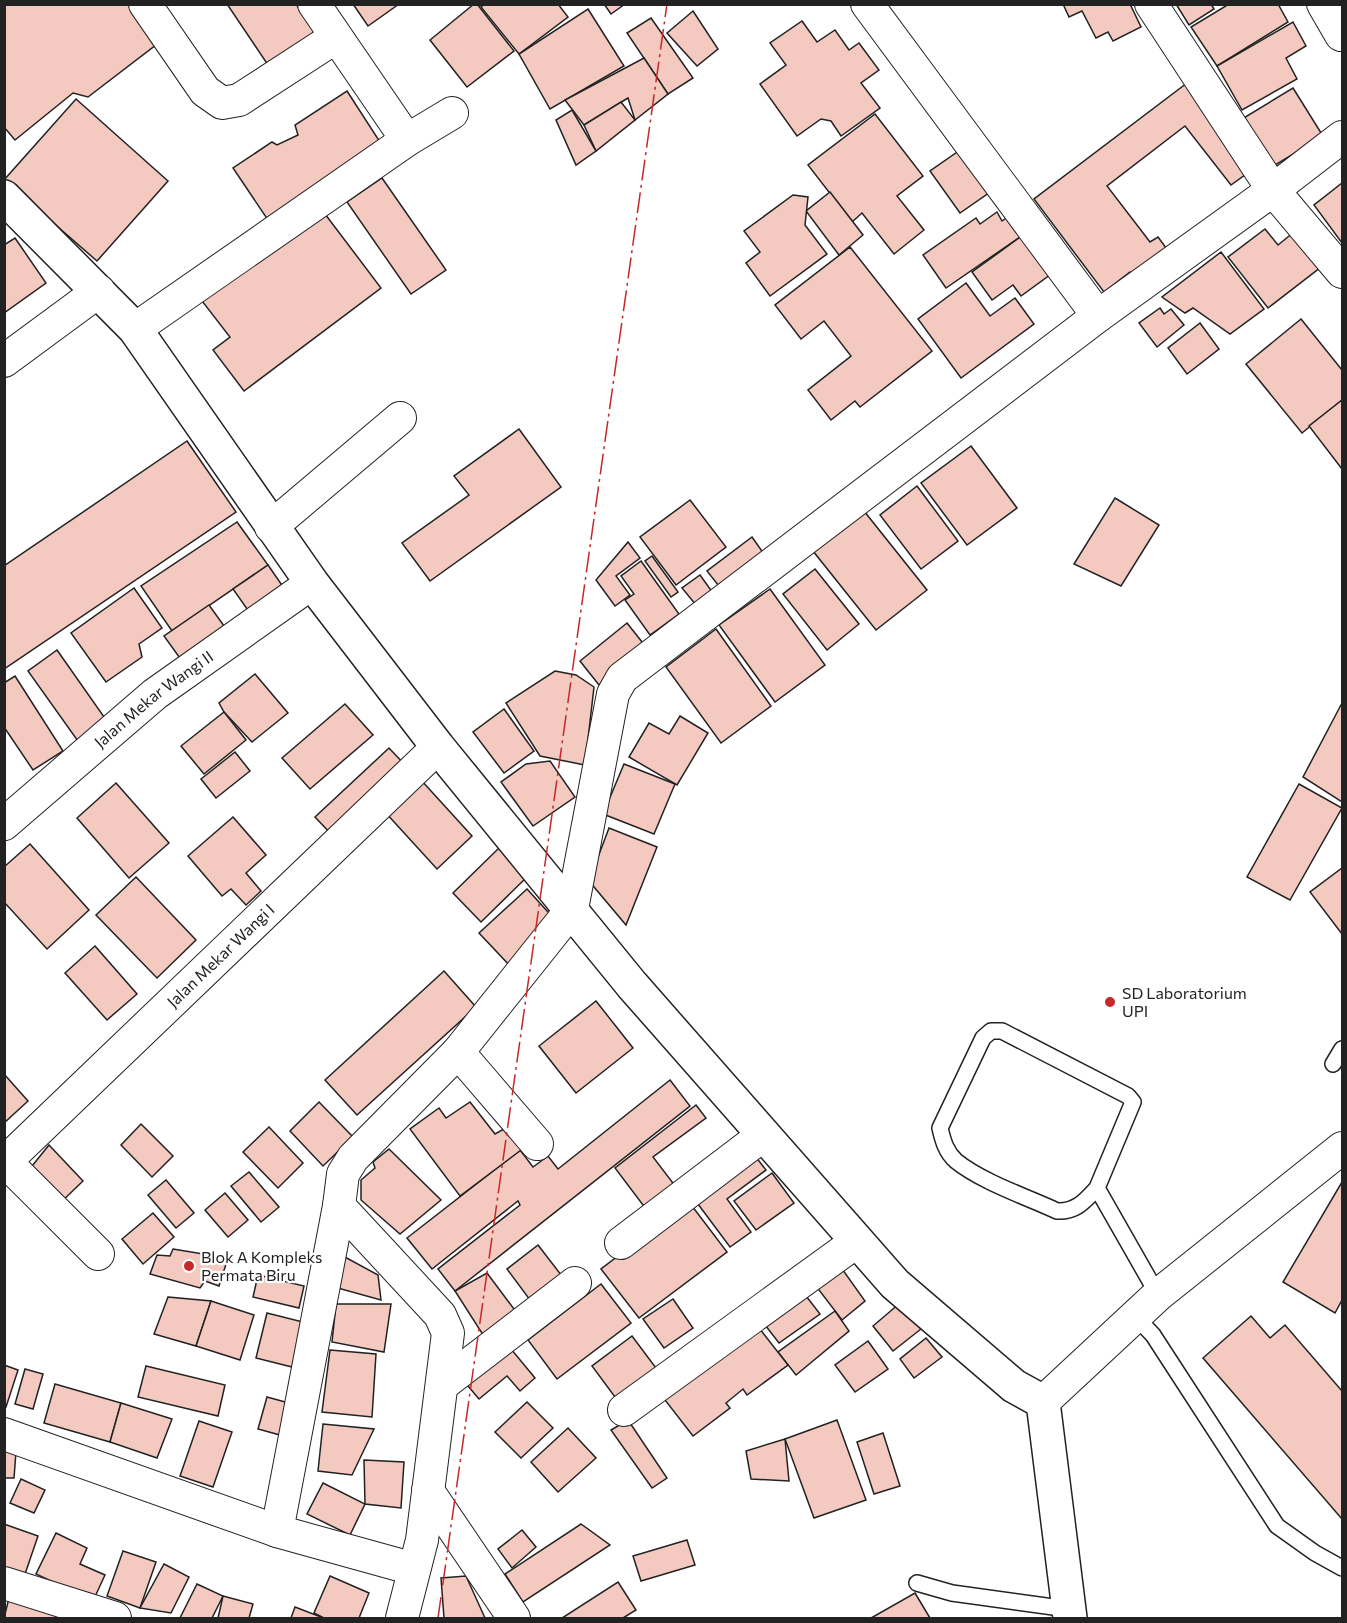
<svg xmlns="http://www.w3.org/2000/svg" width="1347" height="1623" viewBox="0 0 1347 1623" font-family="Commissioner,sans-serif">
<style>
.building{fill:#f3c9c0;stroke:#222;stroke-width:1.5}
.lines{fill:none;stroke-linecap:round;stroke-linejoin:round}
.lane-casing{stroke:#222;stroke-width:18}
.street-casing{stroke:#222;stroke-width:34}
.secondary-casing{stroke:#222;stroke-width:36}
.lane{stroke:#fff;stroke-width:15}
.street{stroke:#fff;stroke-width:32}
.secondary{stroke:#fff;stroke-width:33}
.power{stroke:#c62828;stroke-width:1.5;stroke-dasharray:21 4.5 3 4.5;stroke-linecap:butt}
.poi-dot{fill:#c62828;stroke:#fff;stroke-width:2}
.labels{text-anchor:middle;stroke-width:4.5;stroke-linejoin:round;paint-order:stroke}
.street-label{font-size:16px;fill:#222;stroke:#fff}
.poi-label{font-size:16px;fill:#222;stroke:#fff;text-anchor:start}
</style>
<rect width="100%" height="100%" fill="#fff"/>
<g class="building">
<path d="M4,4H133L161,41L88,97L73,93L15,140L4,127Z"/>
<path d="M227,4H296L315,32L268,65Z"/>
<path d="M353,4H399L368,26Z"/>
<path d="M474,4H477L514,51L467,87L430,40Z"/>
<path d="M485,4H558L568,17L519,54L481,7Z"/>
<path d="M604,4H625L611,14Z"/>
<path d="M1063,4H1130L1141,27L1113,41L1108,32L1096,38L1082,11L1069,17Z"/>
<path d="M1176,4H1211L1214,9L1189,25Z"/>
<path d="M1229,4H1278L1288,22L1217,66L1191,27Z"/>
<path d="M588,9L624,66L550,109L519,54Z"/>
<path d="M693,11L718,49L697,66L667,33Z"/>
<path d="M651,18L693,78L668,94L627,33Z"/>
<path d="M802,21L817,42L835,30L849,50L859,43L879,70L861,83L880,108L841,136L831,121L821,119L797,136L760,84L786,65L770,43Z"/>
<path d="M1293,22L1306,46L1286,58L1297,79L1242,110L1217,66Z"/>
<path d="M644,58L668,94L635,120L628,98L584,125L565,100Z"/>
<path d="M1187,83L1253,169L1231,185L1185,126L1107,186L1150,242L1158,237L1172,256L1138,282L1130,272L1104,292L1034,199Z"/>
<path d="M1293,88L1323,136L1272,167L1242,119Z"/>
<path d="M347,91L380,142L272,226L233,168L272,142L277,145L298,135L295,125Z"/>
<path d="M76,99L168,181L97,261L4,180Z"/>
<path d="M621,102L635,120L596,151L584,125Z"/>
<path d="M572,110L596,151L576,165L556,120Z"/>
<path d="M875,114L923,176L897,196L924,230L894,254L862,213L852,222L808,165Z"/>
<path d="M963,148L993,190L960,213L930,171Z"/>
<path d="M382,178L446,270L411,294L347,202Z"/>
<path d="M1342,183V243L1314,205Z"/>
<path d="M830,192L863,235L839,255L806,211Z"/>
<path d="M793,195L808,197L805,225L827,254L770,296L746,263L760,252L744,231Z"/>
<path d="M322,210L381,288L244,391L213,350L230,337L202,301Z"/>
<path d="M997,212L1002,221L1009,216L1023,235L946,288L923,255L976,218L980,224Z"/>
<path d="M1265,229L1278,245L1294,232L1321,267L1268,308L1228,257Z"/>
<path d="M1030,230L1058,269L1021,296L1013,285L992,300L972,272Z"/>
<path d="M15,238L46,283L4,313V245Z"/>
<path d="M850,247L932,351L860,407L855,401L831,420L808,390L851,356L824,321L801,339L775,305Z"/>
<path d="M1221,252L1264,309L1230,334L1193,308L1185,313L1162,297Z"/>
<path d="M966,283L990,316L1015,298L1034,324L961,378L918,319Z"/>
<path d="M1160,308L1164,314L1171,309L1184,325L1157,347L1139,323Z"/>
<path d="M1301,319L1342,370V400L1302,433L1246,364Z"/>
<path d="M1200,323L1219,349L1187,374L1168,348Z"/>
<path d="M1342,400V469L1309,426Z"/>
<path d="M519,429L561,487L430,581L402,543L469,495L454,476Z"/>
<path d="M187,441L236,512L4,669V566Z"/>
<path d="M971,446L1017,508L967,545L921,483Z"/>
<path d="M917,486L958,541L921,569L880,515Z"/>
<path d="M1115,498L1159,525L1121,586L1074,564Z"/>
<path d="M690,500L726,547L676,585L640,537Z"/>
<path d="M864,511L927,590L876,630L813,551Z"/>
<path d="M237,522L268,565L172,631L141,586Z"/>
<path d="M752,537L764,554L722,590L707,571Z"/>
<path d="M628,542L640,558L616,576L630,595L615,606L596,580Z"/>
<path d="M652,556L678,592L671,597L645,561Z"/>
<path d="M641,561L679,614L650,635L625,600L634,594L621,576Z"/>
<path d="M268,565L286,591L252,616L233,589Z"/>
<path d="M815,569L859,624L827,650L783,594Z"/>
<path d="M700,575L713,593L696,605L682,588Z"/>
<path d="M134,588L162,628L139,644L142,657L106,682L71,633Z"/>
<path d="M770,589L825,665L775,702L719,625Z"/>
<path d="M209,605L232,637L187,668L164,636Z"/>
<path d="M627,623L646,647L599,685L580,661Z"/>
<path d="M716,629L771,706L721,743L666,667Z"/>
<path d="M57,650L109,724L80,744L28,671Z"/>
<path d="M555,671L576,675L594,687L585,765L540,756L506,703Z"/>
<path d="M255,674L288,713L252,742L224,712L219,703Z"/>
<path d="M15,676L63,751L33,770L4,727V683Z"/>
<path d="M1342,703V802L1303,777Z"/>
<path d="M345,704L373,735L310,789L282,758Z"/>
<path d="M504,709L534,751L504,773L473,732Z"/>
<path d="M224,712L246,740L204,774L181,746Z"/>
<path d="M680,716L708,733L677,785L629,757L649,723L669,734Z"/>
<path d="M389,748L407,767L333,836L315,817Z"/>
<path d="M235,752L250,771L216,798L201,779Z"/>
<path d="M550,761L575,797L533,826L501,782L526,764Z"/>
<path d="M624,764L675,784L654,834L603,814Z"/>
<path d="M421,780L472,836L437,869L385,812Z"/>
<path d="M116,783L169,843L129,878L77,818Z"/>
<path d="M1299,784L1342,808L1290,900L1247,877Z"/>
<path d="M233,817L266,855L246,873L261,891L246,905L231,889L222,896L188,856Z"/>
<path d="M609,828L657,847L626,925L589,881Z"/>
<path d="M30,844L89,910L47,949L4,902V867Z"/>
<path d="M500,847L528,876L481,922L453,893Z"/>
<path d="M1342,868V934L1310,892Z"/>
<path d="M136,877L196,940L157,978L96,915Z"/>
<path d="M527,889L559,924L512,968L479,933Z"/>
<path d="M95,946L137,994L107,1020L65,973Z"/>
<path d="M444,971L476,1007L357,1115L325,1080Z"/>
<path d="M596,1001L633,1048L576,1093L539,1046Z"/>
<path d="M4,1074L28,1101L4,1123Z"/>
<path d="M670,1080L690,1106L455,1291L438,1269L520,1205L518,1201L432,1269L407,1238L520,1150L533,1167L548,1156L558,1169Z"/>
<path d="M319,1102L353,1137L323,1166L290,1131Z"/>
<path d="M470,1102L495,1134L511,1125L529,1144L460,1196L410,1129L439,1108L446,1118Z"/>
<path d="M696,1105L706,1118L653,1157L676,1187L646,1209L615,1168Z"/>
<path d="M141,1124L173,1156L152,1177L121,1145Z"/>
<path d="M269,1127L303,1163L278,1188L243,1152Z"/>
<path d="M49,1145L83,1181L56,1207L28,1171Z"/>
<path d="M749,1148L766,1170L727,1199L751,1232L730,1247L695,1200Z"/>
<path d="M389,1149L441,1200L400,1234L361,1200V1180L375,1168L373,1162Z"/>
<path d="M249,1172L279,1207L261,1222L231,1186Z"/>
<path d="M772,1173L794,1203L756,1230L734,1201Z"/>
<path d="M166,1180L194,1213L176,1228L148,1195Z"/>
<path d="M1342,1182V1300L1335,1313L1283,1282Z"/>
<path d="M225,1193L248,1220L228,1237L205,1210Z"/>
<path d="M689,1202L727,1252L639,1318L601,1269Z"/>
<path d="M153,1213L174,1237L143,1264L122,1239Z"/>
<path d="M538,1245L565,1280L533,1304L507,1269Z"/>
<path d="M173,1249L228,1258L219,1286L205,1281L200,1288L150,1274L157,1255L170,1256Z"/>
<path d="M343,1256L378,1275L381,1300L334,1287Z"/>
<path d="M835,1259L865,1301L842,1320L809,1277Z"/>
<path d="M487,1273L517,1313L485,1338L455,1291Z"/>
<path d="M258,1275L304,1286L299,1308L253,1297Z"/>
<path d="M601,1284L631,1323L557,1379L528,1340Z"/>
<path d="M803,1292L820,1314L779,1343L762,1321Z"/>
<path d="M168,1297L211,1301L196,1346L154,1334Z"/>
<path d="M673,1299L693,1328L664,1348L643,1319Z"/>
<path d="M211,1301L254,1315L240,1360L196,1346Z"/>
<path d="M900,1303L921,1329L893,1351L873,1326Z"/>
<path d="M336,1304H391L384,1352L332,1342Z"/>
<path d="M835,1311L849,1331L796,1375L778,1352Z"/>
<path d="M267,1313L303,1322L292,1367L256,1358Z"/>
<path d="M1251,1316L1270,1338L1285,1325L1342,1391V1519L1203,1358Z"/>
<path d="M752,1319L788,1365L747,1395L743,1389L726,1403L730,1408L693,1436L658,1391Z"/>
<path d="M632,1336L656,1368L615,1397L592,1366Z"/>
<path d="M926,1338L942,1357L914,1378L900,1359Z"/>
<path d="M868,1341L888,1369L855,1392L835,1365Z"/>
<path d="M506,1343L535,1378L520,1391L507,1376L479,1399L463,1380Z"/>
<path d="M330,1350L376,1354L372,1417L322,1412Z"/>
<path d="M4,1365L18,1370L6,1407L4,1406Z"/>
<path d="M146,1366L225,1385L218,1416L138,1397Z"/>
<path d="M25,1369L43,1374L33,1409L15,1404Z"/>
<path d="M55,1384L121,1403L110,1442L44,1423Z"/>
<path d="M267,1397L289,1403L280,1435L258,1429Z"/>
<path d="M527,1402L553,1428L521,1458L495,1432Z"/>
<path d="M121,1403L172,1419L157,1458L110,1442Z"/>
<path d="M628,1420L667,1478L652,1488L611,1430Z"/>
<path d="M837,1420L866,1500L814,1518L785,1439Z"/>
<path d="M199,1421L232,1432L213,1487L180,1476Z"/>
<path d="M323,1424L374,1429L352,1475L318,1471Z"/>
<path d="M568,1428L596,1458L558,1492L531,1462Z"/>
<path d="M883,1433L900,1486L874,1494L857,1442Z"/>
<path d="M785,1439L789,1481L751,1479L746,1451Z"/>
<path d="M4,1450L16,1452L14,1478H4Z"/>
<path d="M364,1460L404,1462L401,1508L365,1504Z"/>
<path d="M21,1479L45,1490L34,1513L10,1503Z"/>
<path d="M323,1483L365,1504L350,1535L307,1514Z"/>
<path d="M4,1524L38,1536L25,1574L4,1567Z"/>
<path d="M581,1524L610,1545L523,1602L505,1574Z"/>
<path d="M522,1530L536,1547L512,1568L498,1549Z"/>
<path d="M56,1533L87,1548L80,1564L105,1575L93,1601L36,1574Z"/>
<path d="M687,1540L695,1565L641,1581L633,1556Z"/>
<path d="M123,1551L156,1562L140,1608L107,1596Z"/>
<path d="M164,1564L189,1577L171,1613L140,1608Z"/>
<path d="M330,1576L369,1593L359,1618H324L314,1613Z"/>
<path d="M466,1576L485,1618H444L441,1578Z"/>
<path d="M618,1582L636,1610L623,1618H562Z"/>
<path d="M197,1584L223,1596L212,1618H180Z"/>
<path d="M915,1593L930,1618H871Z"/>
<path d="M10,1594L59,1609L56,1618H4Z"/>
<path d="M223,1596L253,1604L249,1618H218Z"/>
<path d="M295,1607L321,1617L320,1618H291Z"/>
</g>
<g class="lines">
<defs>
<g id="lane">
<path d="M1333,1064L1342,1049"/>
<path d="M1097,1188C1085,1201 1076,1212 1057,1211C1027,1197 982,1182 956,1161C946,1152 943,1141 940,1128L983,1038L991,1031H1002L1128,1096L1133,1102L1097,1188L1158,1295"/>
<path d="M1135,1316L1153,1335L1277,1526L1315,1553L1342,1568"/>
<path d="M917,1583L952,1593L1068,1609"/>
</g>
<g id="street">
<path d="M145,4L205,91L222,103L239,100L336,37"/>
<path d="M314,4L407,140"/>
<path d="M867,4L1098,316L1273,190L1342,137"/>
<path d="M1151,4L1273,190L1342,272"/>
<path d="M1323,4L1341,35"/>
<path d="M135,329L407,140L452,113"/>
<path d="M4,361L99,291"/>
<path d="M271,527L400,418"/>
<path id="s1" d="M4,824L155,694L312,583"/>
<path d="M458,1052L537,1144"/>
<path d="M6,1162L98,1254"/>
<path id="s2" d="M4,1163L438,747"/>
<path d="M621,1243L762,1136"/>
<path d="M442,1385L575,1283"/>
<path d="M1043,1402L1158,1295L1342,1148"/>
<path d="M624,1410L856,1242"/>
<path d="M4,1434L277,1531L414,1569"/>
<path d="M428,1491L514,1618"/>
<path d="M277,1531L339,1206"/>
<path d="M4,1583L115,1618"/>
<path d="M402,1618L422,1540L448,1333L440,1315L339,1206L343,1174L353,1158L458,1052L572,909L613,694L622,678L1098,316"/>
</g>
<path id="secondary" d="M4,197L135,329L312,583L438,747L632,985L895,1284L1014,1386L1043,1402L1070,1618"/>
</defs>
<use href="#lane" class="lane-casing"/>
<use href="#street" class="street-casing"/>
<use href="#secondary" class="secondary-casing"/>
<use href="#lane" class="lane"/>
<use href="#street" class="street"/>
<use href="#secondary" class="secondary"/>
<path class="power" d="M438,1618L667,4"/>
</g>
<g class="poi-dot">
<circle cx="1110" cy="1002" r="6"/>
<circle cx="189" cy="1266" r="6"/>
</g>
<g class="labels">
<g class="street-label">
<text dy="6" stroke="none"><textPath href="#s1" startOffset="195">Jalan Mekar Wangi II</textPath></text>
<text dy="6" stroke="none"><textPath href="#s2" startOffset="300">Jalan Mekar Wangi I</textPath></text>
</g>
<g class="poi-label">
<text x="1122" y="999">SD Laboratorium<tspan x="1122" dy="18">UPI</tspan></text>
<text x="201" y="1263">Blok A Kompleks<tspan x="201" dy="18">Permata Biru</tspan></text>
</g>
</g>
<rect width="1347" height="1623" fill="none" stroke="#222222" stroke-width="12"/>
</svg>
